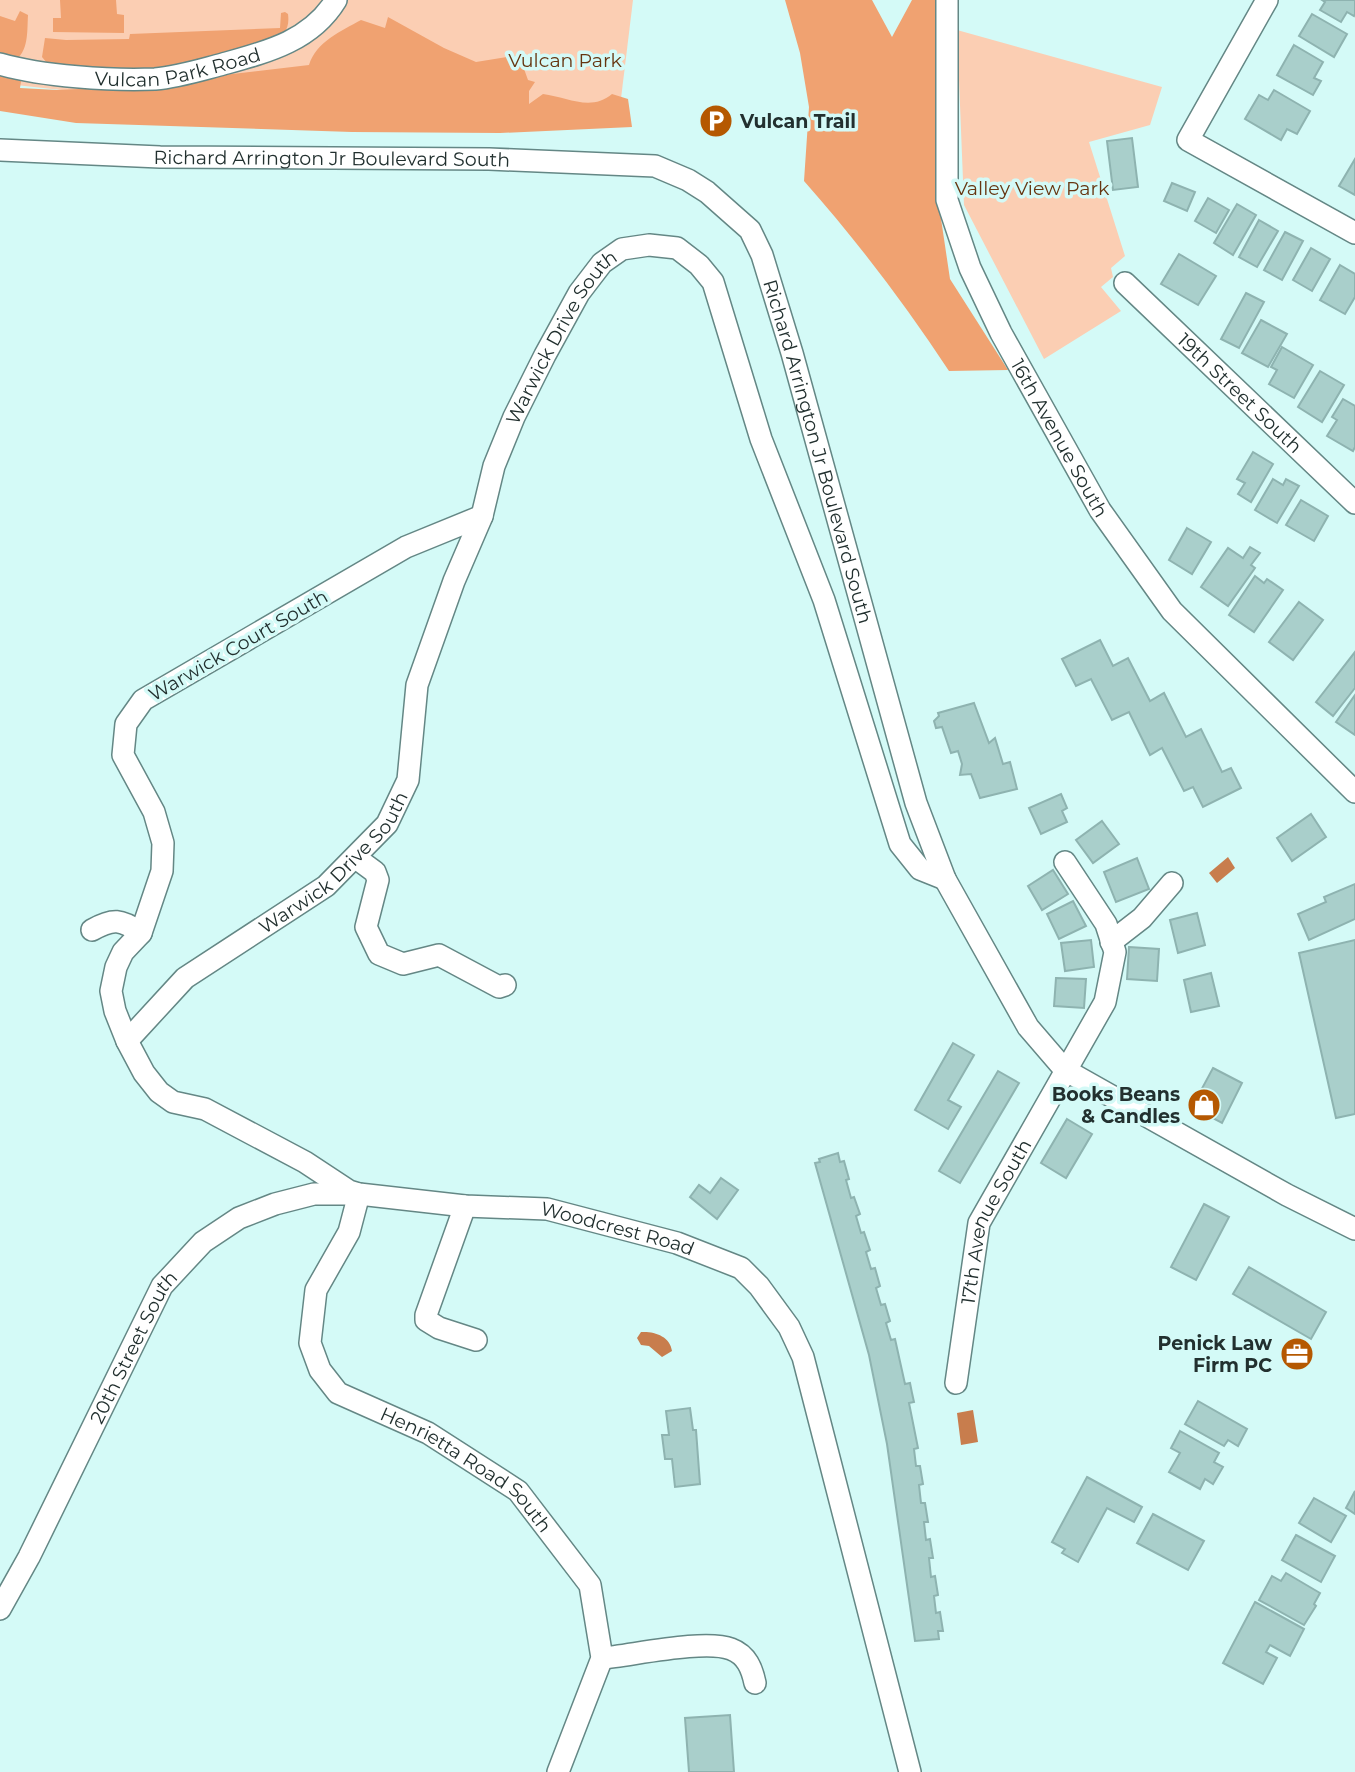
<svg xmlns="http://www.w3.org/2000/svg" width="1355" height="1772" viewBox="0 0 1355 1772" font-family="Montserrat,sans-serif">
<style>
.green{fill:#fbceb3}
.forest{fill:#f0a271}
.water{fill:#c87d4d}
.building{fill:#a9cfcb;stroke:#8eb3b0;stroke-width:2}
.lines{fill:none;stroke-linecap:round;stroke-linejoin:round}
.minor-casing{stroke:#648785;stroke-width:24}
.minor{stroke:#fff;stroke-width:21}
.labels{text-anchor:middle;stroke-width:7;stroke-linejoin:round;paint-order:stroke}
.park-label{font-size:19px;fill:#663510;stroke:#d4faf7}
.street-label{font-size:19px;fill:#22302f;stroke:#d4faf7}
.poi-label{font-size:19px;font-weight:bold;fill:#22302f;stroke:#d4faf7;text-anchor:end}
</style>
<rect width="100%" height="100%" fill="#d4faf7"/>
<g class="green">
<path d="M0,0H633L619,115L152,100L16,85L0,81Z"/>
<path d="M957,30L1162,87L1150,125L1089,142L1125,256L1111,268L1113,277L1101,287L1121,311L1044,359L964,205Z"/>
</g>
<g class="forest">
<path d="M60,0H116L117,14L124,15V33L53,32V18H61Z"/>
<path d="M785,0H872L892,37L912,0H936L937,192L950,279L1008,370L949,371C905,304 857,241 804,181L809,107L800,53Z"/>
<path d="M20,11L28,15C27,31 29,52 14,61L0,57V16L15,21Z"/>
<path d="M285,12L288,14C290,29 284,35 272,44L146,72L47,63L42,57L45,38L66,40L129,39L130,34L280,28L281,13Z"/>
<path d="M388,17L444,48L476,62L519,55L528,80L535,82L529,91V104L543,94C567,97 591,112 612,94L628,99L632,127L500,133L352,132L76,123L0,111V71L22,75L20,88L57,90L121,87L309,65C316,42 341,31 361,20L385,28Z"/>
</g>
<g class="water">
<path d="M1228,857L1235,868L1217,883L1209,873Z"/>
<path d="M641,1332C654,1331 670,1336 672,1351L662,1357L649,1346L641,1345L637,1338Z"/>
<path d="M973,1410L978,1442L961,1445L957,1413Z"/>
</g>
<g class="building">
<path d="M1322,0H1355V14L1354,16L1347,12L1341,22L1320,10L1325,2Z"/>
<path d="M1312,14L1347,34L1334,57L1299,36Z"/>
<path d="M1294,45L1323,62L1314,78L1321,81L1313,95L1277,75Z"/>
<path d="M1274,90L1310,111L1297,134L1287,129L1281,140L1245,119L1259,95L1268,100Z"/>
<path d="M1132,138L1138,187L1113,190L1107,141Z"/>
<path d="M1355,159V195L1339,186Z"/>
<path d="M1172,183L1195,192L1187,211L1164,201Z"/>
<path d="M1208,198L1229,210L1216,233L1195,221Z"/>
<path d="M1237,204L1256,215L1233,255L1214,243Z"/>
<path d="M1259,220L1278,231L1257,267L1239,257Z"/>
<path d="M1285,232L1303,241L1282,280L1264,270Z"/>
<path d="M1311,248L1330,259L1312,291L1293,280Z"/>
<path d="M1179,254L1216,276L1198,305L1161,284Z"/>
<path d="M1340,265L1355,274V297L1345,314L1320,300Z"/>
<path d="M1246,293L1264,302L1239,348L1221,339Z"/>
<path d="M1261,320L1287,334L1268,367L1242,353Z"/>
<path d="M1282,347L1313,365L1294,398L1269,384L1277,370L1271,367Z"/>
<path d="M1320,371L1344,385L1322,422L1298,407Z"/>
<path d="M1343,399L1355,406V447L1353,451L1327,436L1337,420L1332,417Z"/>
<path d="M1253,452L1273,464L1251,502L1238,494L1245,483L1237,479Z"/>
<path d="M1273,479L1283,485L1286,479L1299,486L1277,523L1255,510Z"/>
<path d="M1301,500L1328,516L1314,541L1286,525Z"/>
<path d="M1187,528L1211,542L1192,574L1169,560Z"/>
<path d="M1250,547L1260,553L1251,565L1255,568L1228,606L1201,587L1228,548L1243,558Z"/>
<path d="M1255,576L1264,583L1267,579L1283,590L1254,632L1229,615Z"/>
<path d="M1299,602L1323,620L1293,660L1269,642Z"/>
<path d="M1100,640L1113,666L1128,658L1150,701L1164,693L1186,737L1201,729L1222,772L1231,768L1241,788L1203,807L1193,787L1184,791L1162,748L1150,755L1129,712L1112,720L1091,679L1076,686L1062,659Z"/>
<path d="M1355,652V688L1333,716L1316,702Z"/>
<path d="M1355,695V735L1336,722Z"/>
<path d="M974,703L989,743L995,738L1003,764L1010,762L1017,789L980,798L971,774L960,775L962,764L958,751L951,753L942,727L936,728L934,721L939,716L938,713Z"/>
<path d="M1061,794L1067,808L1062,811L1067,822L1041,834L1029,808Z"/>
<path d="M1311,814L1326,837L1292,861L1277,838Z"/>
<path d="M1102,821L1119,844L1093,863L1076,840Z"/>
<path d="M1137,858L1149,889L1116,902L1104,872Z"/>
<path d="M1053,870L1068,894L1042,910L1028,886Z"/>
<path d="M1355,884V919L1309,940L1298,914L1326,902L1324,897Z"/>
<path d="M1073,901L1086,926L1059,939L1047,914Z"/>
<path d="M1197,913L1205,945L1178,953L1170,920Z"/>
<path d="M1091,940L1094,967L1065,971L1061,943Z"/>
<path d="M1355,940V1114L1336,1118L1299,953Z"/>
<path d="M1129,947L1159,949L1157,981L1127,979Z"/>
<path d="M1211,973L1219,1006L1191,1012L1184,980Z"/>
<path d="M1056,978L1086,979L1084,1008L1054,1006Z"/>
<path d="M953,1043L974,1055L948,1100L961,1107L948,1129L915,1110Z"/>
<path d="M1213,1068L1242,1083L1222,1123L1192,1107Z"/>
<path d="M998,1071L1019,1083L960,1183L939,1171Z"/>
<path d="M1067,1119L1092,1134L1066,1178L1041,1163Z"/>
<path d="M838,1153L840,1162L844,1161L849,1179L846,1180L851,1198L854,1197L860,1214L856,1216L861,1233L864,1232L870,1250L866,1252L871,1269L875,1268L880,1286L876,1288L881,1305L885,1304L890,1321L886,1323L891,1340L895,1339L905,1384L910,1383L912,1393L914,1402L909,1403L918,1448L914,1449L916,1466H920L923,1484L919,1485L921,1503H925L928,1522H924L926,1540L930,1539L933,1558H929L931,1577L935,1576L938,1595L934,1596L936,1613L940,1612L943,1631H938L939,1639L915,1641L887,1444L869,1355L815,1163L820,1162L819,1159Z"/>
<path d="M721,1178L738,1190L717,1219L690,1197L699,1185L710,1193Z"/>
<path d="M1204,1204L1229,1217L1196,1280L1171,1267Z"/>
<path d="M1249,1267L1326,1312L1311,1339L1233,1294Z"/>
<path d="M1198,1401L1247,1429L1238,1446L1228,1440L1224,1446L1185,1424Z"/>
<path d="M690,1408L693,1430H696L700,1484L675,1487L672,1459H665L662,1435H669L666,1411Z"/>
<path d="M1180,1431L1219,1453L1214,1462L1223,1467L1213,1484L1205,1479L1200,1489L1169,1472L1180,1453L1171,1448Z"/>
<path d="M1087,1477L1142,1507L1134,1522L1107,1508L1078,1562L1062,1553L1065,1549L1052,1542Z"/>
<path d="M1355,1491V1514L1346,1508Z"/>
<path d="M1314,1498L1346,1516L1331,1542L1299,1523Z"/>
<path d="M1153,1514L1204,1541L1188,1570L1137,1543Z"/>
<path d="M1296,1535L1335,1556L1321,1582L1282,1560Z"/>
<path d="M1286,1573L1320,1593L1314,1604L1316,1606L1304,1625L1259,1600L1272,1576L1281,1581Z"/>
<path d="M1255,1602L1304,1629L1290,1656L1270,1645L1266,1652L1277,1658L1263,1684L1223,1663Z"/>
<path d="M730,1715L734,1772H689L685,1718Z"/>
</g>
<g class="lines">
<defs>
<g id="minor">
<path id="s1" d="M947,0V200L970,268L1001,333L1100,510L1172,611L1355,792"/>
<path d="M1267,0L1188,140L1355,233"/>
<path id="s2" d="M0,64C41,76 112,81 155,79C178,77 200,70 223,64C267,52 311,41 336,0"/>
<path id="s3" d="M0,150L160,157L489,159L655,166L688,180L707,192L750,230L762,255L792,353L916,803L945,879L1028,1027L1065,1070L1287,1195L1355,1229"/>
<path id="s4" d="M1125,283L1355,503"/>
<path id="s5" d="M482,516L406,547L143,700L126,724L123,755L154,812L163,843L162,871L141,933L123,952L116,967L111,991L115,1011L127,1041L144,1073L159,1092L173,1102L205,1109L305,1162L349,1191L359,1194L465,1206L547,1209L677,1243L741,1268L759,1286L789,1327L803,1357L910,1772"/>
<path d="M356,858L375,872L378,880L366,927L379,954L403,964L439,955L499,987L505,985"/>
<path d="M92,930C113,918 121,919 141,933"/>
<path d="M1111,942L1142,918L1172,883"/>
<path id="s6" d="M127,1041L185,978L326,886L387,824L408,780L417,685L454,581L482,516L494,466L514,417L545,355L579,293L602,263L622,249L649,245L677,248L699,265L713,282L761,439L824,600L900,844L920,869L945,879"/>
<path d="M465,1206L426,1315V1320L439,1328L476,1340"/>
<path id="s7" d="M956,1383L979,1223L1105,1002L1115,952L1106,924L1065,862"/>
<path id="s8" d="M0,1609L29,1557L162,1286L203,1242L239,1218L275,1204L314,1194H359L349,1232L316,1290L310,1343L320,1370L338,1393L428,1433L518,1491L590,1585L602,1658L558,1772"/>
<path d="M602,1658C634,1655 705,1639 731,1649C747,1655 752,1669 755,1683"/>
</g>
</defs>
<use href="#minor" class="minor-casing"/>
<use href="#minor" class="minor"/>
</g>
<defs>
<symbol id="parking-disc" viewBox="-11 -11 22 22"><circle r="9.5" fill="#b55801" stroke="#d4faf7"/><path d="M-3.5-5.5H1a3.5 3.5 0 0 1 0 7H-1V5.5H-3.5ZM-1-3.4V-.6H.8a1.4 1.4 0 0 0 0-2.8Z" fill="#fff"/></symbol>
<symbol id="shop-disc" viewBox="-11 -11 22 22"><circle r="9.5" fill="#b55801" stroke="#d4faf7"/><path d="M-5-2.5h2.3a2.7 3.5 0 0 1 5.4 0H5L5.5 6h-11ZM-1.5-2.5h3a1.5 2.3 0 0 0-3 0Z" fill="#fff"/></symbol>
<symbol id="office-disc" viewBox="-11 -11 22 22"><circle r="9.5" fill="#b55801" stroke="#d4faf7"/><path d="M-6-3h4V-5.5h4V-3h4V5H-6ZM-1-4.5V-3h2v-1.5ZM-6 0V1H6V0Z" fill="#fff"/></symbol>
</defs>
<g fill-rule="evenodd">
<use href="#parking-disc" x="697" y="102" width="38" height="38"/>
<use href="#shop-disc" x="1185" y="1086" width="38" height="38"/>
<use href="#office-disc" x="1278" y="1335" width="38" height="38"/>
</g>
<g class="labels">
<g class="park-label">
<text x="565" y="67">Vulcan Park</text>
<text x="1032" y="195">Valley View Park</text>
</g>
<g class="street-label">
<text dy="7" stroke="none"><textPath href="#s2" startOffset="180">Vulcan Park Road</textPath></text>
<text dy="7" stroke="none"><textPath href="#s3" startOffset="332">Richard Arrington Jr Boulevard South</textPath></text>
<text dy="7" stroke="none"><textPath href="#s6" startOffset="864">Warwick Drive South</textPath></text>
<text dy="7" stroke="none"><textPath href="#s4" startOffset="159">19th Street South</textPath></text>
<text dy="7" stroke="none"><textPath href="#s1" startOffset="464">16th Avenue South</textPath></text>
<text dy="7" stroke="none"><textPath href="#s3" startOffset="1003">Richard Arrington Jr Boulevard South</textPath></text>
<text transform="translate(238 645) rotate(-30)" y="7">Warwick Court South</text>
<text dy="7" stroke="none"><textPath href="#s6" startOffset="276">Warwick Drive South</textPath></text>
<text dy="7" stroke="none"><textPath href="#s7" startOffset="168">17th Avenue South</textPath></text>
<text dy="7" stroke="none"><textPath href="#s5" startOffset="1306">Woodcrest Road</textPath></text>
<text dy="7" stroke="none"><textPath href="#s8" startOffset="294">20th Street South</textPath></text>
<text dy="7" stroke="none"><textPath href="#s8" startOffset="957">Henrietta Road South</textPath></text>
</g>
<g class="poi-label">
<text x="740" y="128" text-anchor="start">Vulcan Trail</text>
<text x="1180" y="1101">Books Beans<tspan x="1180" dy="22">&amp; Candles</tspan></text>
<text x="1272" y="1350">Penick Law<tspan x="1272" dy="22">Firm PC</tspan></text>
</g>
</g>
</svg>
